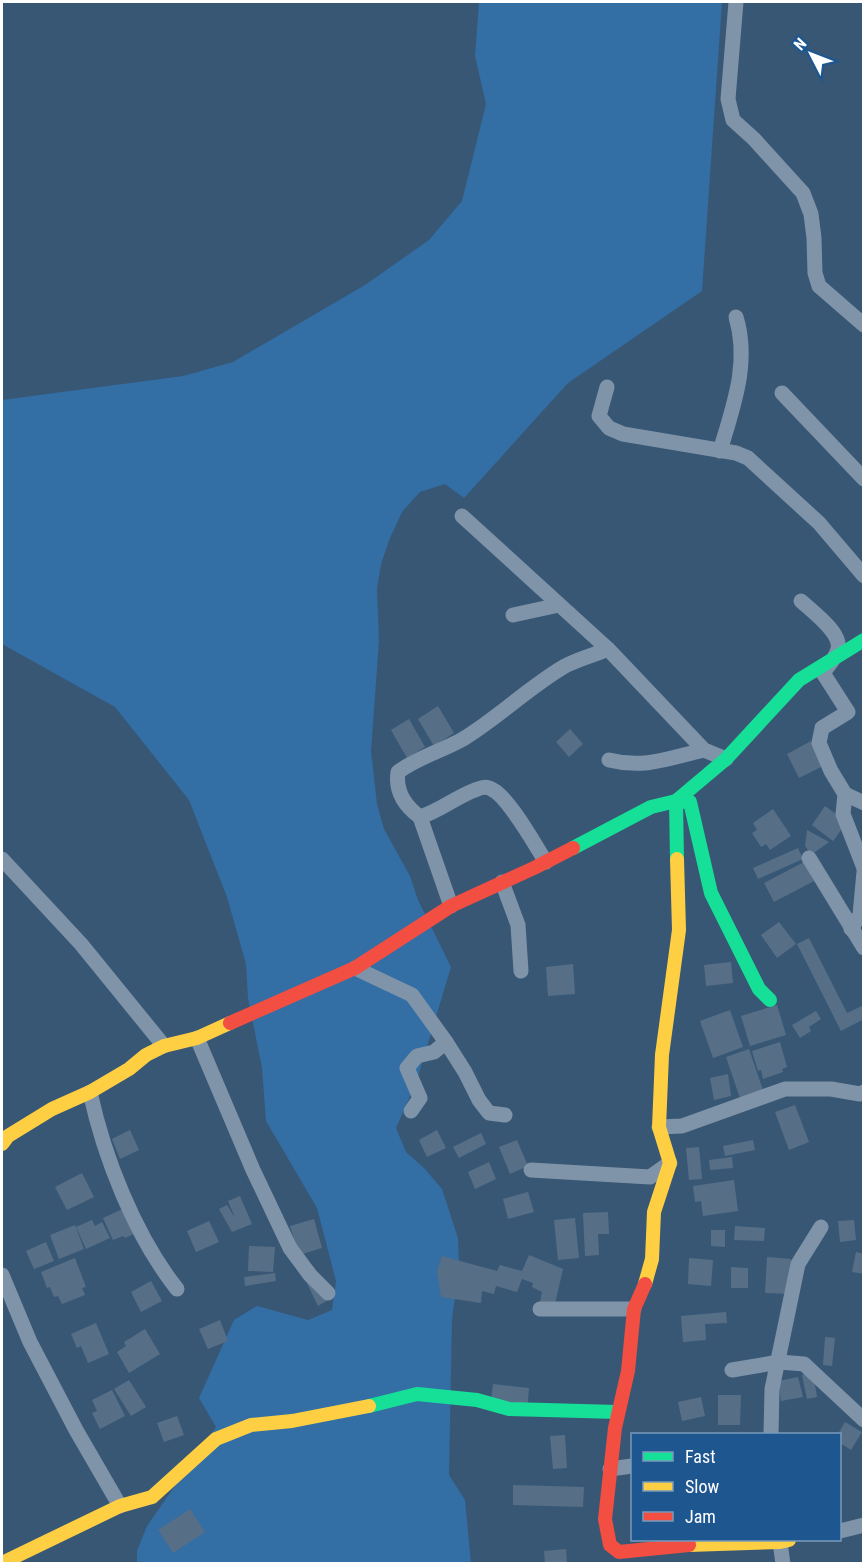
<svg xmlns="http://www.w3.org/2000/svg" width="865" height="1565" viewBox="0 0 865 1565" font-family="'Roboto Condensed',sans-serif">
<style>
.green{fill:#336ea5}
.building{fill:#566f87}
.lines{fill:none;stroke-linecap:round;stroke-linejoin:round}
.street{stroke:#7f94a8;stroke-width:15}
.fast{stroke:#16e098;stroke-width:14}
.slow{stroke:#ffcf43;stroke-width:14}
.jam{stroke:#f24e42;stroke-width:14}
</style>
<rect width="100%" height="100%" fill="#385775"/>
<path class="green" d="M479,2H722L702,291L568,383L464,498L445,484L420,492L402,512L390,538L381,564L377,589L379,641L371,751L377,804L384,829L410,876L418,900L451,967L417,1080L396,1128L406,1152L424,1168L442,1189L458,1238L459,1267L452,1319L449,1475L465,1500L471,1563H137V1551L147,1526L216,1427L199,1398L234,1320L257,1306L308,1320L332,1310L336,1281L317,1208L266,1121L262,1068L248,998L246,964L227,897L189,800L115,707L2,644V400L183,376L233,362L365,285L429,240L462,201L486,104L475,56Z"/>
<g class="building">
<path d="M438,706L454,733L434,746L418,719Z"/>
<path d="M409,719L425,747L407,758L391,730Z"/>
<path d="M570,729L583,744L569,757L556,742Z"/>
<path d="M811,741L823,766L799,778L787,754Z"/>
<path d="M825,806L847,822L833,841L812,825Z"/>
<path d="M773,809L791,836L770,850L766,844L761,847L752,833L757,830L753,823Z"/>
<path d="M807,830L829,842L811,855L805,846Z"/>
<path d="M798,848L803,859L758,879L753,868Z"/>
<path d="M804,862L814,881L774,902L764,883Z"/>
<path d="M779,922L796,944L777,958L761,935Z"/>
<path d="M809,938L847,1013L864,1005V1019L841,1031L797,944Z"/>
<path d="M731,962L733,983L706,986L704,965Z"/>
<path d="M573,964L575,994L548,996L546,967Z"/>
<path d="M777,1005L786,1035L750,1046L741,1016Z"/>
<path d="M730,1010L743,1047L713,1058L700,1021Z"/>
<path d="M816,1011L821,1019L809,1027L811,1031L800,1038L792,1025Z"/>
<path d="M780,1042L787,1067L782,1069L783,1072L763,1079L761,1070L758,1071L752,1051Z"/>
<path d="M749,1049L767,1102L744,1110L726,1057Z"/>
<path d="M728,1074L731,1096L714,1100L710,1078Z"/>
<path d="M795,1105L809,1142L789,1150L775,1112Z"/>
<path d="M130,1130L139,1150L120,1159L112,1139Z"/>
<path d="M437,1130L446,1148L427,1157L419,1140Z"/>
<path d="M481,1133L486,1144L459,1158L453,1147Z"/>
<path d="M517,1140L528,1166L510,1174L499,1147Z"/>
<path d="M753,1140L755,1150L725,1156L723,1146Z"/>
<path d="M699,1147L702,1179L689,1180L686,1148Z"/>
<path d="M732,1157L733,1168L710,1170L709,1160Z"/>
<path d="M489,1162L496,1179L475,1189L468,1172Z"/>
<path d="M82,1173L94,1197L67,1210L55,1187Z"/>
<path d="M734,1180L738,1211L703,1216L701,1201L695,1202L693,1186Z"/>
<path d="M528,1192L534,1212L508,1219L503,1199Z"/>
<path d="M240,1196L252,1224L232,1232L219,1209L227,1205L235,1218L228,1201Z"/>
<path d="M129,1206L140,1231L125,1238L123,1236L113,1240L103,1218Z"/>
<path d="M608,1212L609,1234H598L599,1255L585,1256L583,1213Z"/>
<path d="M575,1218L579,1258L558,1260L554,1220Z"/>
<path d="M314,1219L322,1248L299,1255L290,1226Z"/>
<path d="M92,1220L95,1226L102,1222L110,1238L86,1249L76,1227Z"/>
<path d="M854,1220L856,1240L840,1242L838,1221Z"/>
<path d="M209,1221L219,1242L196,1252L187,1231Z"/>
<path d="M75,1225L84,1249L59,1259L50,1235Z"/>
<path d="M735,1226L765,1228L764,1241L734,1240Z"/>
<path d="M711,1230H725V1247L711,1246Z"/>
<path d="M46,1242L54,1261L34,1269L26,1251Z"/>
<path d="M249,1246L275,1247L273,1272L248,1271Z"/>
<path d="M856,1252L864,1254V1274L852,1272Z"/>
<path d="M529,1255L563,1269L555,1304L540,1302L542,1292L532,1287L533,1283L522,1279L517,1292L496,1286L494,1294L482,1291L481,1303L441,1297L437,1271L442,1256L497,1271L500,1265L522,1271Z"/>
<path d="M767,1257L791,1259L789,1294L765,1293Z"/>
<path d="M75,1258L86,1287L82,1288L85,1295L62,1304L58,1296L54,1297L50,1287L47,1288L41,1272Z"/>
<path d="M689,1258L713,1260L711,1286L688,1284Z"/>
<path d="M314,1267L330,1299L318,1306L302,1273Z"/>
<path d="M731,1267L748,1268V1288H731Z"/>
<path d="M275,1273L276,1281L245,1286L244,1277Z"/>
<path d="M151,1281L162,1301L141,1312L131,1292Z"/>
<path d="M726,1312L727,1323L705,1324L706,1340L683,1342L681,1316Z"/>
<path d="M220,1320L228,1341L208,1349L199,1329Z"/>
<path d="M96,1323L109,1354L88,1363L81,1346L77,1348L71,1334Z"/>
<path d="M145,1329L160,1354L129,1373L117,1352L126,1346L124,1342Z"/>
<path d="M825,1337L835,1338L832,1366L823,1365Z"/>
<path d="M813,1373L817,1397L807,1399L802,1375Z"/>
<path d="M798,1377L803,1397L781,1401L778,1381Z"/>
<path d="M129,1380L146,1407L131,1416L114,1389Z"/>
<path d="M493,1384L529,1388L527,1412L490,1409Z"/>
<path d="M112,1390L125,1416L100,1429L92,1413L97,1411L92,1400Z"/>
<path d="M718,1395H741L740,1425H718Z"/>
<path d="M701,1397L705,1416L682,1421L678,1402Z"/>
<path d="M177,1416L184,1435L164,1442L157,1423Z"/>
<path d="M845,1422L862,1432L851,1450L840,1443V1434H838Z"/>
<path d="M565,1435L567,1468L553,1469L550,1436Z"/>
<path d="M513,1485L584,1487L583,1507L513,1505Z"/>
<path d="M190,1509L205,1532L173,1553L158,1530Z"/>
<path d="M566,1549L567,1564H545L544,1551Z"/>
</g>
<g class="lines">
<g class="street">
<path d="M736,2L728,99L733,120L754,139L803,193L811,214L814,238L815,273L819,286L864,325"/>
<path d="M607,387L599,416L609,428L623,434L736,453L748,458L819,523L864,576"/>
<path d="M782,393L864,479"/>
<path d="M720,451C733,407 750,363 736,317"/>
<path d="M462,516L608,649L704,750L726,759"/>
<path d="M801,601C813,612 842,633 838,649C836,658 828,666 823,673L848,712L822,728L819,743L831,771L845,794L843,814L864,868"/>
<path d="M513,615L559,605"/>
<path d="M609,760C645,769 669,758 704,750"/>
<path d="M845,794L864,803"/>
<path d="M420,817L451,906"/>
<path d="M809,858L864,948"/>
<path d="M2,859L81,944L164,1046"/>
<path d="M546,862C535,845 509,798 493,790C487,786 482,787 475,790C456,797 440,811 420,817C405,806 395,792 398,772C418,757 442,751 463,739C499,717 529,687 565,666C578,659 594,655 608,649"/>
<path d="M502,882L518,925L521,971"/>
<path d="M851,929L860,915L864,872"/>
<path d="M355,968L412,995L446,1042L465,1072L479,1100L489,1113L505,1115"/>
<path d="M197,1038L253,1170L290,1248L310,1275L328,1293"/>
<path d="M90,1092C104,1157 135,1236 177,1289"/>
<path d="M411,1111L420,1098L407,1068L417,1056L434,1052L446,1042"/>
<path d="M659,1127L682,1126L785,1089H831L860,1094L864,1092"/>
<path d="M531,1170L650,1177L670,1163"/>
<path d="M2,1275L30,1342L76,1430L120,1506"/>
<path d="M540,1309H634"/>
<path d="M732,1370L779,1362L804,1364L864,1420"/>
<path d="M771,1434L772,1389L798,1264L821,1227"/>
<path d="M610,1469L632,1466"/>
<path d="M840,1531L864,1525"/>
<path d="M780,1542L783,1564"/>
</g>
<g class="fast">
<path d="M573,848L651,807L676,801L726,759L799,680L864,640"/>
<path d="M677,859L676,801L690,802L711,893L759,989L770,1000"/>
<path d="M369,1406L417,1394L477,1400L509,1409L618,1412"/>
</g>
<g class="slow">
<path d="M2,1144L8,1136L52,1109L90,1092L129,1069L146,1055L164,1046L197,1038L230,1023"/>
<path d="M645,1284L652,1259L654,1212L670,1163L659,1127L662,1055L679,930L677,859"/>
<path d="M689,1545L780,1542L789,1540"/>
<path d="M2,1563L120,1506L152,1497L216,1439L251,1425L292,1421L369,1406"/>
</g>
<g class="jam">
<path d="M230,1023L355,968L451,906L534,868L573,848"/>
<path d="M645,1284L634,1309L628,1371L615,1428L605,1519L610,1545L619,1552L689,1545"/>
</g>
</g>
<rect width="865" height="1565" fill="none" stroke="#ffffff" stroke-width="6"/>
<rect x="631" y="1433" width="210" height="108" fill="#1e578f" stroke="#789abc" stroke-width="1.5"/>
<rect x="643" y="1452" width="30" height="9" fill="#16e098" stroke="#789abc" stroke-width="1.5"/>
<text x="685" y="1463" font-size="18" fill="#ffffff">Fast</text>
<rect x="643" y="1482" width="30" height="9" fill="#ffcf43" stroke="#789abc" stroke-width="1.5"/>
<text x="685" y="1493" font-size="18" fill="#ffffff">Slow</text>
<rect x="643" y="1512" width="30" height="9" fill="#f24e42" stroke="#789abc" stroke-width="1.5"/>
<text x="685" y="1523" font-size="18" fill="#ffffff">Jam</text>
<g transform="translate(811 54) rotate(312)" stroke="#1e578f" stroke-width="4.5" paint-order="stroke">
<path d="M0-4.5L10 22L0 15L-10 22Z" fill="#ffffff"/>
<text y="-9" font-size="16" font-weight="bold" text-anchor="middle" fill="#ffffff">N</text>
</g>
</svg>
